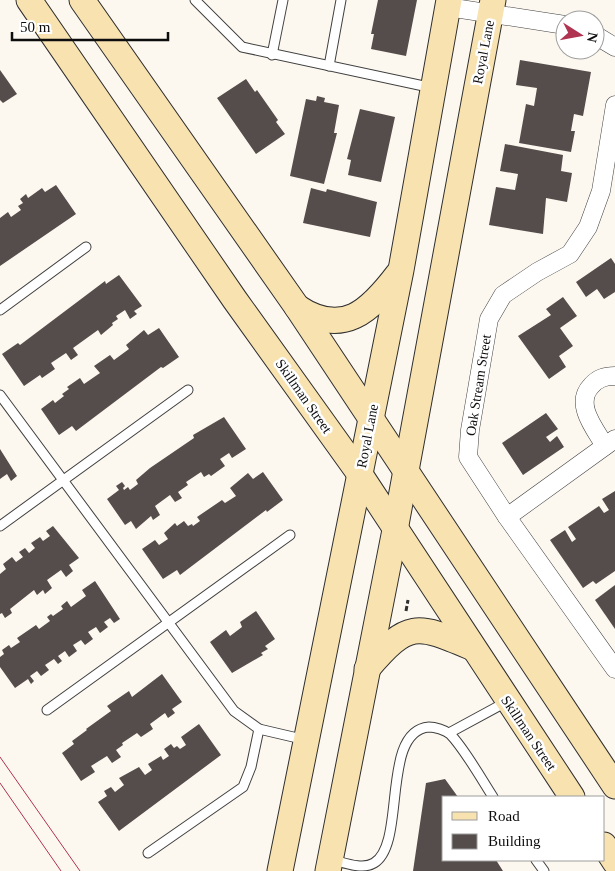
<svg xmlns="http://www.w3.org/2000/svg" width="615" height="871" viewBox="0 0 615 871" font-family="Georgia,serif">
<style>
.building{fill:#554d4b}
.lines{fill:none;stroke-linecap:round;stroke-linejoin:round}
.service-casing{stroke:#404040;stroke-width:11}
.minor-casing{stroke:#404040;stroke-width:19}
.secondary-casing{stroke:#2f2f2f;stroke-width:27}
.path{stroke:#2f2f2f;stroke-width:3;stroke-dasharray:5 2.5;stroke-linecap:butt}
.service{stroke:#fff;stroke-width:9}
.minor{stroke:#fff;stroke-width:18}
.secondary{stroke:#f7e2b0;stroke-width:25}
.tram{stroke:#b03351;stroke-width:1}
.labels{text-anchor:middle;stroke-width:5;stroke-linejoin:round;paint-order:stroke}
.street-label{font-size:14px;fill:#0d0d0d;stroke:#fff}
</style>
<rect width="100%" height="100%" fill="#fdf8ef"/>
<g class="building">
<path d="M378,0H417L406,56L371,49L374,34H371Z"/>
<path d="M520,60L591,72L583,116L574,114L571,131H575L571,152L519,143L526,104L534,106L537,88L516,85Z"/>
<path d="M0,70L17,94L3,103L0,100Z"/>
<path d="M246,79L255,92L257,90L278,120L276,122L285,134L256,154L217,98Z"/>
<path d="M317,96L325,98L324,102L339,105L334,133H337L324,184L290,176L306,99L316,101Z"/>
<path d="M360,109L395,117L381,182L348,175L351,160L347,159Z"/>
<path d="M505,144L563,155L561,171L572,173L567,202L546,198L543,234L489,225L496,187L515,190L518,174L500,171Z"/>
<path d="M56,185L76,214L0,266V218L8,212L11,217L21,210L18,206L23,203L20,199L26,194L28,198L42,188L45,192Z"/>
<path d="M311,188L326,192L327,189L377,202L370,237L303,223Z"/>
<path d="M611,258L615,264V292L604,299L597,289L586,297L576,282Z"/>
<path d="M119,275L142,306L134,311L137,314L130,319L125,310L116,316L118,319L112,323L113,325L101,335L98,330L73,348L78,355L71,360L66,353L51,363L55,369L42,378L40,375L24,386L2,354L18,343L20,345L105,281L106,284Z"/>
<path d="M563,297L577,316L560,328L573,346L559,356L566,367L549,379L518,336L551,315L546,309Z"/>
<path d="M159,328L179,357L163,368L161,367L76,431L72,426L59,435L41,409L53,400L55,403L64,396L62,394L69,389L67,387L80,378L84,384L100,373L94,366L110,355L114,360L129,349L126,345L144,330L148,335Z"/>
<path d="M546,413L558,429L546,437L550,442L557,436L564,447L523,475L502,443Z"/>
<path d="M224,417L246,449L232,458L229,453L220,459L225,466L211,476L209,474L204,477L201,472L186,482L188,485L178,492L182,498L175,502L170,495L155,506L160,515L153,520L151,516L136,529L131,521L125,525L107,499L119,490L116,486L122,482L125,486L123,488L124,490L128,487L130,490L138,484L136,480L150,468L194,438L193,435Z"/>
<path d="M0,449L17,476L11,481L7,474L0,479Z"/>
<path d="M263,472L283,500L267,512L266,510L180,575L177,570L163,579L142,549L155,540L159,545L168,539L164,533L175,523L177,526L184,521L188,526L192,524L193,526L200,521L197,517L222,500L225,503L236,496L230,488L248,473L253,479Z"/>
<path d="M615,491V571L596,584L593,581L583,588L550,540L565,530L572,542L576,539L568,527L599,506L604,513L609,510L602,499Z"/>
<path d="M53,526L79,558L69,565L73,571L66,577L61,570L47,580L52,588L45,594L43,590L37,595L34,590L10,609L12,613L5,618L2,613L0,614V574L6,569L3,564L12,557L16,562L23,557L19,552L25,548L29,553L35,548L31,543L40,537L43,541L50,536L46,531Z"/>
<path d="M95,581L120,619L114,623L110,618L104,622L108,627L100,633L96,627L88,632L93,639L85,645L81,640L73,645L77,651L69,657L65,651L58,656L62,661L58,664L54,659L45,665L49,670L41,676L37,671L30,676L34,681L31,684L28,679L15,688L0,667V657L4,654L2,650L9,645L11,648L20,642L17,638L36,625L39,629L50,621L47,617L51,614L53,616L63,609L61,606L67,601L71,607L86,596L82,590Z"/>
<path d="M615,585V629L595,600Z"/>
<path d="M256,611L275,639L265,646L268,649L261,653L263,655L232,673L210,642L226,630L230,636L242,627L240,622Z"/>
<path d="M162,674L182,702L172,709L175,713L168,718L165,713L150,724L153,729L141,737L137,733L122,743L123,745L116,750L121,757L112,763L107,756L91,766L95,772L81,781L62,753L74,744L72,741L87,730L86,729L111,711L107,706L129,691L132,697Z"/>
<path d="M199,724L221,755L119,831L98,802L107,796L104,791L111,787L115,792L124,785L119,778L139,767L145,775L152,770L148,764L161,756L163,760L169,756L164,749L171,744L174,748L177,746L180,749L186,745L181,737Z"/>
<path d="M445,779L458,797H444V860H496L503,871H413L426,783Z"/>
</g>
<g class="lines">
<defs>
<g id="service">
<path d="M195,0L242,47L433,88"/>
<path d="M272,55L283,0"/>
<path d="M329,66L341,0"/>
<path d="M0,310L86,247"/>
<path d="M0,395L234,711L259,729L306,740"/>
<path d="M0,526L188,390"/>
<path d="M47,710L290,535"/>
<path d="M449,733L508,701"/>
<path d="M148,853L243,787L251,767L259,729"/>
<path d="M333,860C345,863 363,870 374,863C407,843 380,731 429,727C435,727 445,730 450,734C464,748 482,780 493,797"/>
<path d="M536,860L544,871"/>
</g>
<g id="minor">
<path d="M448,7L565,25"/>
<path d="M595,35L615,47"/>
<path d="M615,105L601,191L588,227L570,254L537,272L503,295L489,319L470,430L468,457L507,517L615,669"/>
<path d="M605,446C595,429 574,404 591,386C598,378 605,376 615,376"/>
<path d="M507,517L615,439"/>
</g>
<g id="secondary">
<path d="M29,0L235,300L359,473L572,797"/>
<path d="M82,0L297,307L615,786"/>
<path d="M297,307C343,338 370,311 398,274"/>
<path d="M367,669C409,620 416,624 473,648"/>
<path d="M604,845L615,862"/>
<path d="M280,871L401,270L449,0"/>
<path d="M328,871L395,530L493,0"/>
</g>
</defs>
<use href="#service" class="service-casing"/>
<use href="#minor" class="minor-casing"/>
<use href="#secondary" class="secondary-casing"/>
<path class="path" d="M406,611L408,600"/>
<use href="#service" class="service"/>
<use href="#minor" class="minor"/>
<use href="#secondary" class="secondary"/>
<g class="tram">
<path d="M0,757L80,871"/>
<path d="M0,783L61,871"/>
</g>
</g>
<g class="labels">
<g class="street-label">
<text transform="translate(483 52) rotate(-79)" y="5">Royal Lane</text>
<text transform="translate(478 385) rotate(-81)" y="5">Oak Stream Street</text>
<text transform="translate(304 396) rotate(55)" y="5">Skillman Street</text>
<text transform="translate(367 436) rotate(-79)" y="5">Royal Lane</text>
<text transform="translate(529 733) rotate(56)" y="5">Skillman Street</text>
</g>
</g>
<rect x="442" y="796" width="162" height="65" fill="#ffffff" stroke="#9e9e9e"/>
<rect x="452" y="812" width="25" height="8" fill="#f7e2b0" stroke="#9e9e9e"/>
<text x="488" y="821" font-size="15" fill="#0d0d0d">Road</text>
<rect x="452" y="834" width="25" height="15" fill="#554d4b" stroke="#9e9e9e"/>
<text x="488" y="846" font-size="15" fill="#0d0d0d">Building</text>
<g transform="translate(580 35) rotate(101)"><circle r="24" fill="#ffffff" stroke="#9e9e9e"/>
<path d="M0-4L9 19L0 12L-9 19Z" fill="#b03351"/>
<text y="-8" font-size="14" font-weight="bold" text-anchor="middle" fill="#0d0d0d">N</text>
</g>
<path d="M12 32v8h156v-8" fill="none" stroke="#0d0d0d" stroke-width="2.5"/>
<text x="20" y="32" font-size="15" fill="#0d0d0d" stroke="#ffffff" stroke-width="4" paint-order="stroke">50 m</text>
</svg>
